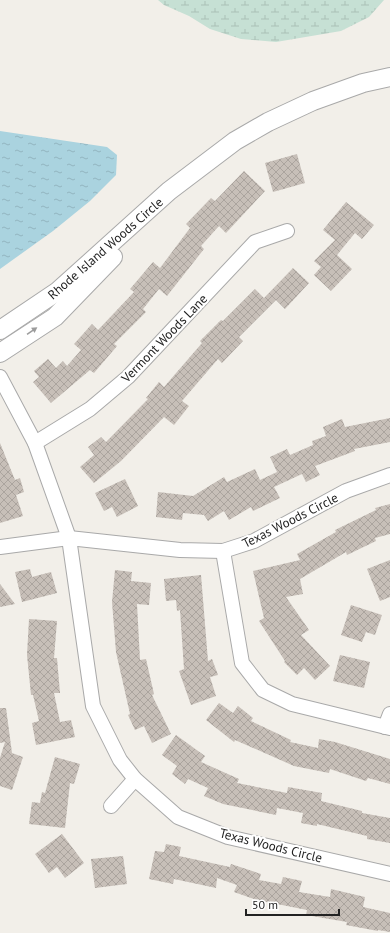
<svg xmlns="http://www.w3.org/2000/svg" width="390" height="933" viewBox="0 0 390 933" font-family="'PT Sans',sans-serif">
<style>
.wetland{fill:url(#wetland-marsh)}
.water{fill:url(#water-ripples)}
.building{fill:url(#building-cross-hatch)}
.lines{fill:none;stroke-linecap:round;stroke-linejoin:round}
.minor-casing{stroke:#a9a9a9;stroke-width:16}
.tertiary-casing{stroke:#a9a9a9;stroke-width:20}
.minor{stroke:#fff;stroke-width:14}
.tertiary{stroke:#fff;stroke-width:18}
.oneway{fill:#9c9c9c}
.labels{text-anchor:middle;stroke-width:4;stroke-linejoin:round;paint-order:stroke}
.street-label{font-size:13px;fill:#222;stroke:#fff}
</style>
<defs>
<pattern id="wetland-marsh" width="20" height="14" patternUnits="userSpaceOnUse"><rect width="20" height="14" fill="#c6e0d4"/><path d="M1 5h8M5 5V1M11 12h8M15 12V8" fill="none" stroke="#aac0b6"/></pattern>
<pattern id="water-ripples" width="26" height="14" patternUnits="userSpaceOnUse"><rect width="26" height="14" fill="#aad3df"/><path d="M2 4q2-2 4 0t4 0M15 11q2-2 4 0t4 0" fill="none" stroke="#92b5bf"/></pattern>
<pattern id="building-cross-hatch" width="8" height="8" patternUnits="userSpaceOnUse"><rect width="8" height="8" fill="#c7bfb8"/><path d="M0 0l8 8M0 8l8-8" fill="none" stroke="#aba49e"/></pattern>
</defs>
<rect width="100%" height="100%" fill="#f2efe9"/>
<path class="wetland" d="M158,0H384L369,17L341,31L276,42L241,39L210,29L189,16L164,5Z"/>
<path class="water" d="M0,131L107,147L117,155L116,175L90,201L53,231L0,269Z"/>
<g class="building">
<path d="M297,154L305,183L273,192L265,163Z"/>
<path d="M244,171L265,191L226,233L219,226L201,246L204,249L167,296L159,289L143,309L146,312L114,344L117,346L94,373L90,370L51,403L33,382L39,377L34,371L48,359L56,368L63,361L67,366L81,350L74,344L92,324L98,330L134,292L130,289L153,262L160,268L190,228L186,224L211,198L215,201Z"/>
<path d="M346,202L374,225L362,239L355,233L337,255L352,269L331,291L314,275L321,267L314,261L335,240L323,230Z"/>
<path d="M293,268L309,283L285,309L276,300L239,337L243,341L222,363L218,359L182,401L189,406L174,425L164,417L121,461L94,483L80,467L94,455L88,447L101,437L106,442L148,399L146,398L159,382L164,387L202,343L200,341L221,320L223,321L255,289L264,298Z"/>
<path d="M390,418V442L354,449L355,451L315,466L320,475L306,482L302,474L274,487L280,498L253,511L251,507L229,520L224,511L208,521L204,515L183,513L182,520L156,517L158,492L193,496L224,477L227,482L255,469L260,480L277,472L270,457L287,449L290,455L313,445L312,441L326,436L323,427L342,419L345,427Z"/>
<path d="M0,443L15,480L20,478L24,492L16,495L23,516L0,523Z"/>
<path d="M125,479L138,506L117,517L112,507L104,511L95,493Z"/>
<path d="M390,504V534L375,538L376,541L347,555L346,552L300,579L303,594L286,597L309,630L301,635L330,666L315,680L304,668L297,675L284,662L285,661L259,621L264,618L253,571L300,560L297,554L336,532L335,530L376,510L375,508Z"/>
<path d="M390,560V597L380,601L367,569Z"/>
<path d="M30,569L32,577L51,572L57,593L22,602L15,572Z"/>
<path d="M115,570L132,572L131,581L151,583L149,605L137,604L140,660L146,659L154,694L152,695L171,734L152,743L144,726L135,730L128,715L130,714L116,652L112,602Z"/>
<path d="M201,575L208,661L212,659L218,675L210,677L216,696L191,705L179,671L184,669L180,610L177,611L176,600L166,601L164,579Z"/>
<path d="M0,584L15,604L0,607Z"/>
<path d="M351,605L382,615L375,635L366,632L362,642L341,635Z"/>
<path d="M29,619L57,621L54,658H57L60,693H54L60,722L71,720L75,737L36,745L32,723L39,721L33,695H31L27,655Z"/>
<path d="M340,655L370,662L364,688L333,681Z"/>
<path d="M219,703L233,713L238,706L253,718L251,721L291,740L290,742L318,748L319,739L335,742L390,759V784L368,778L366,781L330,769L329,773L294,766L235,740L234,742L206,720Z"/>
<path d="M0,708H6L12,753L23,757L12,790L0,786V758L5,742L0,743Z"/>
<path d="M176,735L205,756L201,762L239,779L237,783L287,793L288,787L322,793L321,801L362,811V813L390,818V843L367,839V836L317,824V826L301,823L303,813L277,808L276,815L223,804L204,796L208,788L188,779L185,784L172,774L177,766L162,755Z"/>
<path d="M55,757L80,764L74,784L70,783L65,828L29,824L32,802L40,803L42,792L45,793Z"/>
<path d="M62,834L84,863L65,878L57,867L49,873L35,854Z"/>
<path d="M166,844L181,847L179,856L230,867L231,864L261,874L259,880L281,884L283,877L302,881L299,892L330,897L331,889L365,897L363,907L390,913V932L378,930V931L346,925L347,922L306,915L307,910L257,900L234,892L237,885L217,878L216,888L174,879L173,884L149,879L155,851L164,852Z"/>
<path d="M123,856L127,884L95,888L91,859Z"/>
</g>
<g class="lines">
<defs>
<g id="minor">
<path d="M0,377L35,443L69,538L93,706L120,760L135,779L178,817L228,837L390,874"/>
<path d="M35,443L90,409L128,377L255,242L287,231"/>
<path d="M0,547L69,538L180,550L223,551L254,541L346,491L390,475"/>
<path d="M223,551L242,663L263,690L292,704L390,728"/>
<path d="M385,727L390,714"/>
<path d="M111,806L135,779"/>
</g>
<g id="tertiary">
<path d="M0,330L58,291L169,191L235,141L268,122L313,101L363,83L390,77"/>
<path d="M0,353L55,317L113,257"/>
</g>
</defs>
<use href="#minor" class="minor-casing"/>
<use href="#tertiary" class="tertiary-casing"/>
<use href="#minor" class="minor"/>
<use href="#tertiary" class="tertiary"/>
</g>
<defs><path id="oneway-solid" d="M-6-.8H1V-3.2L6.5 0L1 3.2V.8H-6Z"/></defs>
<use class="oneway" href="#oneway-solid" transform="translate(32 331) rotate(-34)"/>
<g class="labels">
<g class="street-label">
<text transform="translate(105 248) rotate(-41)" y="5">Rhode Island Woods Circle</text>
<text transform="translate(164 338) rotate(-46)" y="5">Vermont Woods Lane</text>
<text transform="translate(290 520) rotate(-27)" y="5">Texas Woods Circle</text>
<text transform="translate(271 845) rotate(14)" y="5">Texas Woods Circle</text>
</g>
</g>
<path d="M246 909v6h93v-6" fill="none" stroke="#222222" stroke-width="2"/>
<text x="252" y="909" font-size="12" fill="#222222" stroke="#ffffff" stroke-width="3" paint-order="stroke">50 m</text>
</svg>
